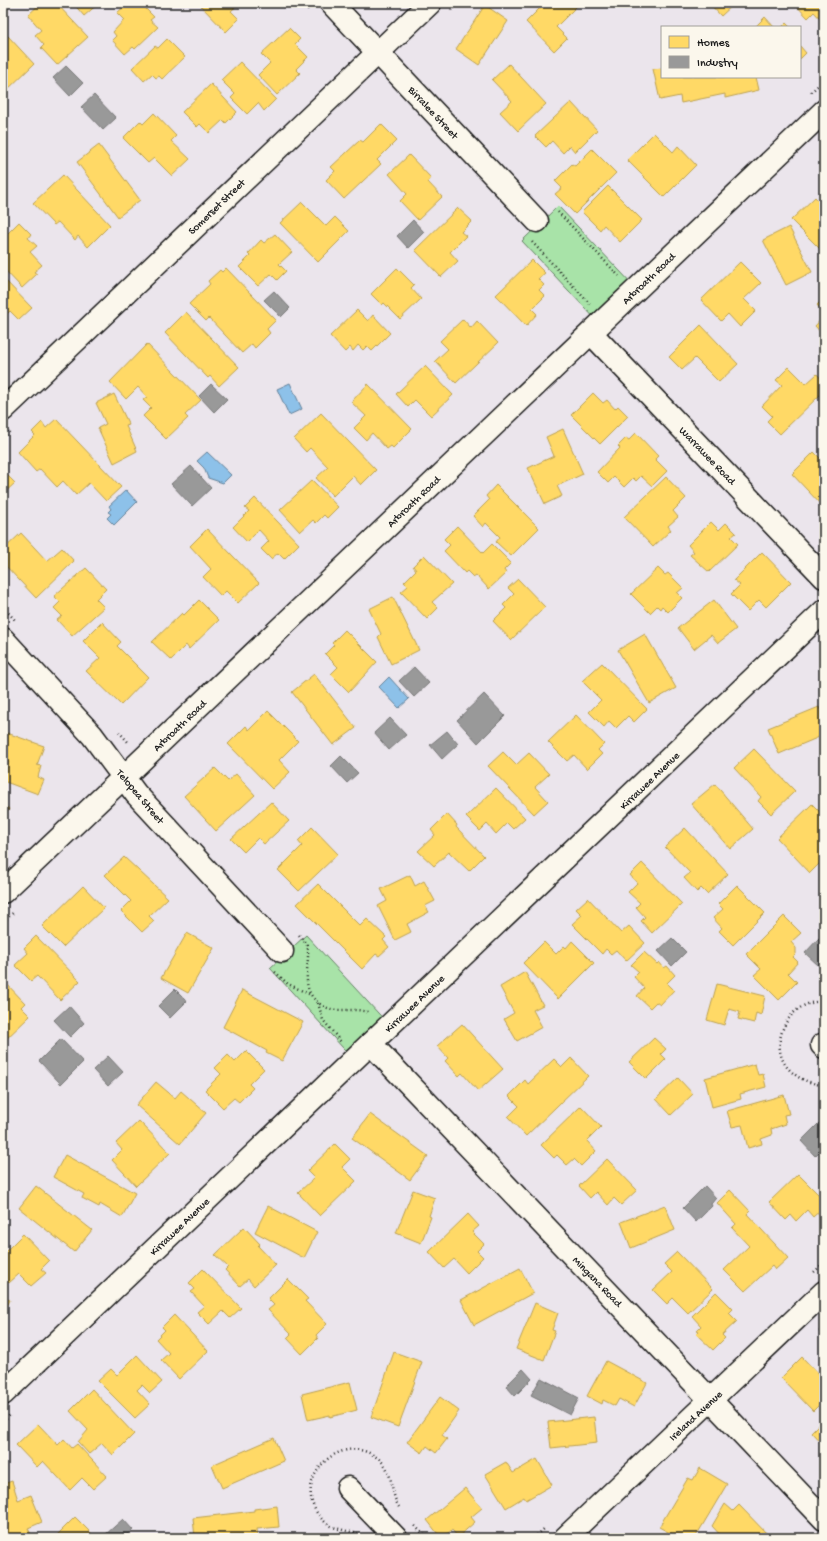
<svg xmlns="http://www.w3.org/2000/svg" width="827" height="1541" viewBox="0 0 827 1541" font-family="'Gochi Hand',sans-serif">
<style>
.green{fill:#a8e3a8;stroke:#628062}
.water{fill:#8dc1e9;stroke:#607f97}
.homes{fill:#ffd966;stroke:#bba050}
.industry{fill:#999;stroke:#747474}
.lines{fill:none;stroke-linecap:round;stroke-linejoin:round}
.minor-casing{stroke:#1c1c1c;stroke-width:25}
.path{stroke:#1c1c1c;stroke-width:2.5;stroke-dasharray:1 3;stroke-linecap:butt}
.minor{stroke:#fbf7ec;stroke-width:22}
.labels{text-anchor:middle;stroke-width:4;stroke-linejoin:round;paint-order:stroke}
.street-label{font-size:11px;fill:#1c1c1c;stroke:#fbf7ec}
</style>
<rect width="100%" height="100%" fill="#ebe5ec"/>
<filter id="ink" filterUnits="userSpaceOnUse"><feTurbulence type="fractalNoise" baseFrequency=".025" numOctaves="2"/><feDisplacementMap in="SourceGraphic" scale="8" xChannelSelector="R" yChannelSelector="G"/><feConvolveMatrix kernelMatrix="1 2 1 2 8 2 1 2 1" color-interpolation-filters="sRGB"/></filter>
<g filter="url(#ink)">
<g class="green">
<path d="M558,206L637,289L600,324L522,241Z"/>
<path d="M306,935L390,1026L354,1060L270,968Z"/>
</g>
<g class="water">
<path d="M290,383L302,409L289,415L277,389Z"/>
<path d="M207,452L231,475L223,483L208,478L204,468L197,461Z"/>
<path d="M126,490L137,502L114,525L107,518L111,514L108,512L111,509L109,506Z"/>
<path d="M389,677L409,699L399,708L379,687Z"/>
</g>
<g class="homes">
<path d="M41,3H56L88,37L57,65L41,48L44,45L35,35L41,30L28,15Z"/>
<path d="M73,3H99L84,16Z"/>
<path d="M128,3H140L154,17L150,20L158,27L135,49L133,47L125,54L112,40L116,36L113,32L124,20L117,13Z"/>
<path d="M201,3H240L231,11L239,19L226,32L200,5Z"/>
<path d="M545,3H580L556,27L567,38L554,51L526,22Z"/>
<path d="M709,3H735L721,16Z"/>
<path d="M794,3H824V23L814,12L808,18Z"/>
<path d="M485,5L508,21L479,65L456,49Z"/>
<path d="M765,17L774,27H755Z"/>
<path d="M786,23L790,27H782Z"/>
<path d="M289,28L300,39L295,44L308,57L296,69L300,73L277,95L258,75L270,63L261,54Z"/>
<path d="M8,36L34,64L3,94V41Z"/>
<path d="M167,39L185,57L162,79L159,76L156,78L152,74L144,81L132,68L155,46L158,48Z"/>
<path d="M800,46L806,53L800,59Z"/>
<path d="M240,62L276,99L264,111L258,103L247,114L231,98L235,94L221,80Z"/>
<path d="M509,64L546,104L518,131L500,112L512,101L492,80Z"/>
<path d="M662,68V77H756L759,90L725,98V94L681,103L680,96L660,100L653,69Z"/>
<path d="M211,84L237,112L226,123L223,120L209,133L200,124L197,127L182,112Z"/>
<path d="M571,102L597,130L575,152L570,146L563,153L552,141L546,147L535,136Z"/>
<path d="M154,113L176,136L171,141L190,159L172,176L154,158L148,163L123,138L140,121L143,124Z"/>
<path d="M381,124L397,140L377,160L381,164L344,199L326,180L335,171L331,167L360,140L363,142Z"/>
<path d="M654,133L673,152L678,146L696,165L664,197L627,160Z"/>
<path d="M99,145L140,200L118,217L77,162Z"/>
<path d="M592,149L616,173L575,214L555,194L562,188L555,181L572,164L575,166Z"/>
<path d="M409,155L431,178L428,182L442,197L418,220L400,201L407,194L389,174Z"/>
<path d="M63,175L110,225L88,247L78,236L75,240L58,222L54,225L33,203Z"/>
<path d="M608,186L642,220L620,242L604,225L600,230L582,212Z"/>
<path d="M815,197L824,206V253L791,220Z"/>
<path d="M302,202L326,226L335,217L349,231L318,262L280,223Z"/>
<path d="M458,208L472,221L461,232L466,236L450,252L458,261L441,277L415,250Z"/>
<path d="M19,222L31,234L28,238L37,246L30,252L42,265L34,272L37,274L22,288L3,268V238Z"/>
<path d="M789,227L812,272L786,285L763,240Z"/>
<path d="M275,234L292,252L279,264L286,271L277,280L271,274L258,286L239,267L250,256L248,254L261,240L264,243Z"/>
<path d="M532,260L545,273L538,279L544,285L539,290L545,296L532,309L537,314L526,326L496,295Z"/>
<path d="M740,262L761,283L744,299L756,311L740,327L728,314L721,321L701,300Z"/>
<path d="M226,268L276,320L267,329L270,333L255,348L252,344L242,353L209,318L206,321L189,304L210,284L208,281L220,270L222,272Z"/>
<path d="M397,268L414,285L411,288L421,299L400,319L384,303L382,305L371,294Z"/>
<path d="M3,278L32,308L19,320L10,311L3,318Z"/>
<path d="M824,298V313L817,305Z"/>
<path d="M357,310L368,321L373,315L390,333L372,351L367,346L363,350L358,345L353,351L350,347L345,352L330,336Z"/>
<path d="M186,312L239,367L219,386L210,376L208,378L165,333Z"/>
<path d="M824,316V336L815,326Z"/>
<path d="M463,319L471,328L477,321L498,343L456,383L435,361L448,349L440,341Z"/>
<path d="M701,325L738,364L719,382L695,358L682,370L669,357Z"/>
<path d="M147,344L201,400L185,415L188,418L166,439L143,416L151,408L143,400L147,397L138,387L126,399L110,382Z"/>
<path d="M425,366L453,395L431,416L415,400L408,407L396,394Z"/>
<path d="M789,367L806,384L817,374L824,382V391L780,434L767,421L772,416L762,406L782,385L776,380Z"/>
<path d="M368,384L412,429L393,448L391,446L387,449L372,433L366,440L354,428L366,416L351,402Z"/>
<path d="M593,393L603,403L607,400L615,409L618,406L628,416L600,444L571,415Z"/>
<path d="M114,394L129,425L126,426L137,451L114,463L98,428L106,424L96,403Z"/>
<path d="M321,413L376,470L361,485L353,476L333,496L316,478L328,467L310,448L306,452L294,439Z"/>
<path d="M56,419L121,487L106,501L89,483L76,495L63,481L57,487L40,469L36,472L18,452L35,435L32,432L42,422L46,428Z"/>
<path d="M563,429L583,474L557,486L562,496L545,504L528,468L554,456L546,437Z"/>
<path d="M636,433L658,456L655,459L667,471L652,486L641,476L636,481L633,478L624,487L614,477L608,483L597,472L620,448L618,446L626,438L629,440Z"/>
<path d="M814,452L824,462V508L792,474Z"/>
<path d="M3,471L15,483L3,494Z"/>
<path d="M666,477L686,498L673,511L678,517L668,526L671,530L653,547L624,517Z"/>
<path d="M312,480L338,507L327,518L324,515L316,523L313,520L300,532L280,510Z"/>
<path d="M496,485L539,528L511,556L496,542L500,537L486,523L483,527L473,516L489,500L486,496Z"/>
<path d="M255,498L299,544L284,559L278,553L271,559L261,549L269,541L259,530L247,542L233,527L249,511L245,508Z"/>
<path d="M711,522L719,530L726,523L736,533L731,537L738,544L709,572L690,555L694,552L688,545Z"/>
<path d="M457,526L483,553L492,544L511,563L504,570L506,573L489,589L476,575L473,577L467,571L465,573L444,551L450,545L444,539Z"/>
<path d="M207,529L259,583L238,603L226,591L221,596L203,577L211,569L190,546Z"/>
<path d="M21,533L47,561L62,548L74,561L36,598L3,563V550Z"/>
<path d="M762,552L791,582L766,607L759,600L748,611L731,594L740,585L734,580Z"/>
<path d="M424,555L452,584L432,602L438,608L427,619L401,592L408,586L404,582L416,570L413,566Z"/>
<path d="M86,568L106,589L96,599L104,607L72,636L57,620L62,616L54,608L60,602L54,596Z"/>
<path d="M658,568L665,575L668,573L683,588L677,593L682,598L668,612L662,606L660,609L657,606L650,613L631,594Z"/>
<path d="M518,579L545,607L511,640L493,621L506,608L503,605L514,594L508,588Z"/>
<path d="M393,597L419,650L391,664L378,637L381,634L369,609Z"/>
<path d="M199,600L219,620L189,649L186,645L171,660L152,642L182,613L184,615Z"/>
<path d="M714,600L736,629L718,643L711,635L694,649L678,628Z"/>
<path d="M102,622L121,642L117,646L148,677L121,705L86,671L100,658L83,641Z"/>
<path d="M345,630L377,662L349,692L331,674L338,667L325,654L334,645L332,643Z"/>
<path d="M645,634L676,688L649,703L618,650Z"/>
<path d="M602,663L647,709L634,722L628,716L616,728L609,721L604,727L589,712L601,700L582,681Z"/>
<path d="M314,674L356,728L333,745L292,692Z"/>
<path d="M819,707L824,719V735L779,754L768,728Z"/>
<path d="M268,711L298,741L279,760L290,772L272,789L228,744L246,726L249,730Z"/>
<path d="M576,715L604,744L598,750L602,754L587,769L574,755L567,761L548,742Z"/>
<path d="M7,733L44,746L37,765L41,766L38,777L44,780L38,794L3,781L9,762L3,760V743Z"/>
<path d="M754,749L795,791L771,814L758,801L761,797L734,768Z"/>
<path d="M503,752L516,765L529,753L549,774L535,787L548,801L534,814L488,766Z"/>
<path d="M215,768L228,781L236,774L255,795L216,831L184,796Z"/>
<path d="M715,784L753,829L730,849L691,804Z"/>
<path d="M496,788L525,818L513,829L507,823L496,834L487,824L480,831L466,817Z"/>
<path d="M271,802L289,821L264,844L258,838L244,852L231,839Z"/>
<path d="M812,804L824,816V859L810,873L777,838Z"/>
<path d="M3,805L9,809L3,817Z"/>
<path d="M447,814L457,825L456,827L484,856L469,871L449,852L434,866L418,851L435,835L431,830Z"/>
<path d="M312,827L338,854L299,891L278,870L302,846L298,841Z"/>
<path d="M685,828L728,874L707,894L701,888L697,892L684,878L690,873L665,847Z"/>
<path d="M124,857L168,898L149,916L154,921L142,932L121,911L131,901L105,875Z"/>
<path d="M642,863L682,904L652,933L641,921L645,917L636,907L640,903L628,892L637,883L630,875Z"/>
<path d="M410,875L415,886L424,881L435,901L425,906L429,912L407,924L411,932L395,940L378,906L387,901L381,889Z"/>
<path d="M318,884L360,926L367,919L386,937L383,940L389,947L379,956L376,954L362,969L297,904Z"/>
<path d="M737,885L765,913L733,945L719,931L722,928L713,918L723,909L718,904Z"/>
<path d="M83,886L104,908L63,947L42,926Z"/>
<path d="M588,898L621,933L629,926L645,943L626,961L616,950L611,954L606,949L602,954L572,924L582,915L576,909Z"/>
<path d="M784,916L801,933L791,942L796,948V954L793,957L798,962L788,973L797,982L779,1000L754,975L761,969L746,954Z"/>
<path d="M187,933L214,948L188,993L161,978Z"/>
<path d="M36,936L80,981L60,1000L37,976L31,981L15,965L28,953L24,948Z"/>
<path d="M572,941L594,963L558,999L523,963L544,942L556,954L564,946L566,948Z"/>
<path d="M644,952L657,964L659,962L664,968L667,966L675,975L667,983L674,990L660,1005L656,1002L650,1008L637,996L644,988L634,977L639,972L631,965Z"/>
<path d="M525,972L543,1005L533,1010L542,1027L517,1041L504,1019L514,1013L500,987Z"/>
<path d="M3,980L25,1003L21,1007L30,1016L3,1042Z"/>
<path d="M717,984L765,996L761,1015L756,1013L754,1023L738,1019L740,1012L729,1009L724,1025L707,1020Z"/>
<path d="M242,990L303,1022L282,1061L266,1053L267,1051L223,1027Z"/>
<path d="M462,1024L503,1069L478,1091L462,1073L459,1076L445,1061L448,1058L437,1046Z"/>
<path d="M654,1038L666,1049L661,1054L666,1059L646,1079L629,1062Z"/>
<path d="M246,1051L264,1069L249,1084L253,1088L239,1102L234,1098L223,1108L205,1090L221,1074L215,1068L228,1055L235,1062Z"/>
<path d="M571,1058L588,1076L526,1136L508,1117L519,1106L509,1096L525,1080L528,1084L554,1059L562,1067Z"/>
<path d="M755,1064L758,1075L763,1074L766,1087L740,1094L741,1099L712,1107L705,1078Z"/>
<path d="M678,1078L693,1094L671,1115L656,1099Z"/>
<path d="M156,1082L175,1098L181,1091L206,1113L180,1144L136,1105Z"/>
<path d="M784,1095L789,1114L784,1115L786,1124L771,1129L772,1135L761,1139L762,1144L748,1148L742,1125L732,1127L727,1111Z"/>
<path d="M581,1106L601,1127L587,1141L596,1151L581,1166L574,1159L567,1165L557,1155L554,1158L541,1145Z"/>
<path d="M370,1114L428,1156L410,1180L352,1138Z"/>
<path d="M139,1121L170,1153L136,1186L112,1160L122,1150L116,1143Z"/>
<path d="M335,1144L350,1159L342,1167L356,1181L320,1216L298,1193L314,1178L307,1171Z"/>
<path d="M65,1155L135,1193L122,1217L100,1204L99,1207L82,1198L84,1194L53,1177Z"/>
<path d="M607,1159L637,1190L621,1205L614,1198L608,1205L596,1192L590,1198L579,1186Z"/>
<path d="M798,1174L824,1200V1207L813,1217L807,1210L796,1221L791,1215L786,1220L769,1202Z"/>
<path d="M36,1186L92,1230L74,1252L19,1208Z"/>
<path d="M413,1190L435,1198L429,1216L431,1217L421,1243L396,1233Z"/>
<path d="M730,1190L750,1211L747,1214L788,1258L775,1270L772,1266L745,1291L724,1270L749,1246L732,1228L736,1224L717,1203Z"/>
<path d="M665,1205L675,1230L631,1248L621,1222Z"/>
<path d="M268,1206L317,1232L304,1258L255,1232Z"/>
<path d="M468,1214L479,1226L472,1232L484,1244L477,1251L483,1257L467,1273L454,1259L444,1268L429,1252Z"/>
<path d="M244,1227L260,1244L258,1246L276,1265L254,1286L248,1279L240,1286L225,1270L228,1267L215,1255Z"/>
<path d="M23,1234L49,1261L41,1269L46,1273L31,1286L19,1274L9,1283L3,1277V1254Z"/>
<path d="M677,1252L713,1289L688,1313L673,1298L667,1304L653,1290L672,1272L664,1264Z"/>
<path d="M520,1268L533,1293L474,1325L461,1300Z"/>
<path d="M203,1269L241,1308L230,1318L223,1311L209,1324L197,1312L204,1306L191,1292L195,1289L189,1283Z"/>
<path d="M288,1279L308,1299L305,1301L327,1324L316,1335L318,1338L302,1354L287,1338L291,1334L268,1310L274,1305L268,1299Z"/>
<path d="M716,1292L733,1309L729,1313L737,1321L722,1335L725,1338L713,1350L696,1334L699,1331L697,1330L701,1326L692,1316Z"/>
<path d="M3,1297L10,1300L3,1314Z"/>
<path d="M535,1303L558,1313L552,1330L555,1331L544,1360L516,1349Z"/>
<path d="M174,1315L208,1351L179,1379L161,1360L169,1353L156,1339L165,1330L162,1327Z"/>
<path d="M394,1352L422,1362L398,1427L371,1417Z"/>
<path d="M137,1355L162,1382L150,1393L142,1385L137,1390L150,1404L135,1418L98,1381L111,1369L117,1375Z"/>
<path d="M802,1357L824,1380V1400L813,1411L781,1378Z"/>
<path d="M606,1361L647,1383L634,1407L619,1399L615,1406L603,1400L602,1404L587,1396Z"/>
<path d="M350,1382L357,1410L330,1417V1415L308,1420L302,1394Z"/>
<path d="M92,1389L134,1434L113,1455L102,1443L89,1454L78,1442L88,1430L70,1411Z"/>
<path d="M440,1397L459,1411L442,1435L447,1439L436,1453L427,1446L422,1453L407,1442Z"/>
<path d="M594,1417L597,1443L551,1448L548,1422Z"/>
<path d="M824,1419V1446L811,1432Z"/>
<path d="M38,1424L58,1445L64,1439L72,1448L77,1444L107,1476L93,1489L82,1478L70,1490L43,1461L37,1467L16,1445Z"/>
<path d="M274,1438L284,1461L222,1488L212,1465Z"/>
<path d="M537,1459L552,1485L526,1500L524,1497L506,1508L485,1474L506,1462L513,1473Z"/>
<path d="M700,1468L727,1484L695,1538H679L659,1527L688,1478L693,1480Z"/>
<path d="M12,1481L18,1500L31,1495L42,1522L28,1528L32,1537L30,1538H5L3,1534V1484Z"/>
<path d="M465,1488L482,1508L471,1517L475,1522L458,1537L452,1530L441,1538L427,1520Z"/>
<path d="M725,1504L733,1511L739,1505L771,1538H723L712,1526Z"/>
<path d="M277,1506L279,1527L257,1529L258,1538H195L193,1518L254,1511V1509Z"/>
<path d="M75,1517L96,1538H54Z"/>
</g>
<g class="industry">
<path d="M66,66L83,83L70,96L53,78Z"/>
<path d="M94,95L116,118L103,130L81,107Z"/>
<path d="M413,220L424,232L408,248L397,236Z"/>
<path d="M274,291L290,308L281,317L264,300Z"/>
<path d="M211,384L227,399L214,412L199,396Z"/>
<path d="M191,466L211,488L192,506L171,484Z"/>
<path d="M414,667L429,683L414,697L399,681Z"/>
<path d="M484,694L505,716L478,743L457,720Z"/>
<path d="M390,718L406,735L389,750L374,733Z"/>
<path d="M447,731L458,744L442,759L430,745Z"/>
<path d="M341,756L358,773L347,783L331,766Z"/>
<path d="M672,938L686,952L672,966L658,951Z"/>
<path d="M819,938L824,942V960L819,966L805,953Z"/>
<path d="M175,989L187,1001L170,1018L158,1006Z"/>
<path d="M69,1006L84,1023L70,1037L54,1020Z"/>
<path d="M61,1039L83,1062L61,1084L39,1061Z"/>
<path d="M108,1056L123,1072L108,1086L93,1070Z"/>
<path d="M824,1121V1147L815,1156L801,1141L819,1123L820,1125Z"/>
<path d="M705,1186L716,1198L711,1204L712,1206L696,1222L683,1208Z"/>
<path d="M824,1326V1337L819,1331Z"/>
<path d="M523,1369L532,1379L515,1396L506,1386Z"/>
<path d="M541,1378L579,1398L570,1415L531,1395Z"/>
<path d="M123,1519L133,1530L124,1538H107L105,1535Z"/>
</g>
<g class="lines">
<defs>
<g id="minor">
<path d="M331,3L537,221"/>
<path d="M591,333L824,577"/>
<path d="M3,410L430,3"/>
<path d="M3,639L92,735L136,794L282,951"/>
<path d="M3,892L824,111"/>
<path d="M371,1044L824,1519"/>
<path d="M822,1045L824,1047"/>
<path d="M3,1394L824,611"/>
<path d="M348,1488L396,1538"/>
<path d="M565,1538L824,1292"/>
</g>
</defs>
<use href="#minor" class="minor-casing"/>
<g class="path">
<path d="M302,3L310,11"/>
<path d="M451,10L458,3"/>
<path d="M811,92L824,80"/>
<path d="M558,212L619,276"/>
<path d="M532,242L590,304"/>
<path d="M3,438L10,431"/>
<path d="M3,607L15,620"/>
<path d="M119,732L129,743"/>
<path d="M3,922L14,912"/>
<path d="M299,935L307,945L308,950C309,970 300,990 320,1004C326,1008 332,1010 340,1010C350,1010 361,1009 370,1013"/>
<path d="M275,972L288,984L309,994"/>
<path d="M824,1002C788,998 763,1049 793,1073C802,1081 813,1083 824,1086"/>
<path d="M318,1003L323,1020L341,1042"/>
<path d="M814,1272L824,1263"/>
<path d="M3,1422L10,1415"/>
<path d="M415,1526L427,1538"/>
<path d="M362,1536C350,1530 336,1531 325,1522C283,1484 343,1423 382,1462C394,1475 390,1493 399,1507"/>
<path d="M534,1538L544,1529"/>
</g>
<use href="#minor" class="minor"/>
</g>
</g>
<g class="labels">
<g class="street-label">
<text transform="translate(434 112) rotate(47)" y="4">Birralee Street</text>
<text transform="translate(216 206) rotate(-44)" y="4">Somerset Street</text>
<text transform="translate(648 278) rotate(-44)" y="4">Arbroath Road</text>
<text transform="translate(708 455) rotate(46)" y="4">Warrawee Road</text>
<text transform="translate(413 501) rotate(-44)" y="4">Arbroath Road</text>
<text transform="translate(179 725) rotate(-44)" y="4">Arbroath Road</text>
<text transform="translate(649 780) rotate(-44)" y="4">Kirrawee Avenue</text>
<text transform="translate(141 796) rotate(50)" y="4">Telopea Street</text>
<text transform="translate(414 1003) rotate(-44)" y="4">Kirrawee Avenue</text>
<text transform="translate(179 1226) rotate(-44)" y="4">Kirrawee Avenue</text>
<text transform="translate(598 1281) rotate(46)" y="4">Mingana Road</text>
<text transform="translate(695 1415) rotate(-43)" y="4">Ireland Avenue</text>
</g>
</g>
<rect width="827" height="1541" fill="none" stroke="#fbf7ec" stroke-width="16"/>
<rect x="8" y="8" width="811" height="1525" fill="none" stroke="#1c1c1c" stroke-width="1.5" filter="url(#ink)"/>
<rect x="661" y="26" width="140" height="52" fill="#fbf7ec" stroke="#a29f99"/>
<rect x="669" y="36" width="20" height="12" fill="#ffd966" stroke="#a29f99"/>
<text x="697" y="46" font-size="12" fill="#1c1c1c">Homes</text>
<rect x="669" y="56" width="20" height="12" fill="#999999" stroke="#a29f99"/>
<text x="697" y="66" font-size="12" fill="#1c1c1c">Industry</text>
</svg>
